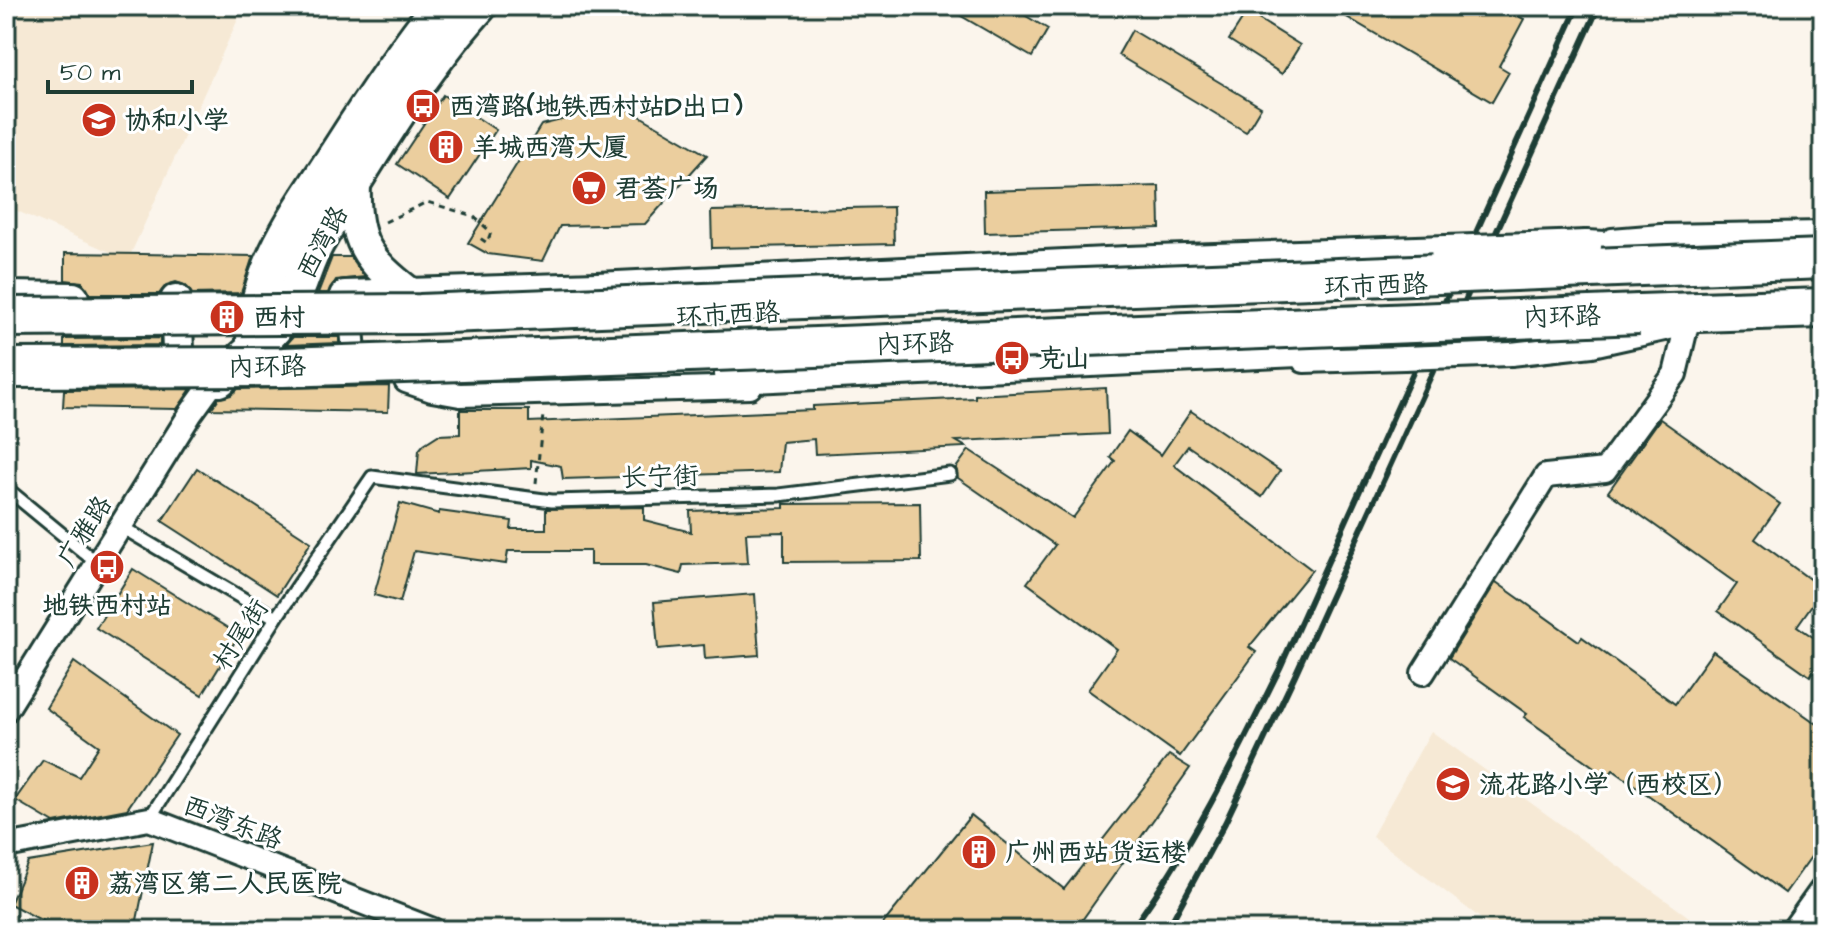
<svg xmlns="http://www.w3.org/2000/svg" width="1829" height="936" viewBox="0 0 1829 936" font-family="'Architects Daughter','LXGW WenKai TC',sans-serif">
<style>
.built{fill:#f6e9d5}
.building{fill:#ebce9e;stroke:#1f3d34;stroke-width:2}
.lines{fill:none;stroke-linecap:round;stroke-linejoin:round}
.lane-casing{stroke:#1f3d34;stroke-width:17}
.street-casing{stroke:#1f3d34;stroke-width:28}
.secondary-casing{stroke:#1f3d34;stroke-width:36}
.primary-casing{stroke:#1f3d34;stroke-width:40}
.highway-casing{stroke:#1f3d34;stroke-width:44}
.path{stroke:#1f3d34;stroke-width:3;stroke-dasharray:6 6;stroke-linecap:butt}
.lane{stroke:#fff;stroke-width:11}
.street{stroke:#fff;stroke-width:22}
.secondary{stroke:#fff;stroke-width:30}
.primary{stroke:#fff;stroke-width:34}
.highway{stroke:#fff;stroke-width:38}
.rail{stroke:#1f3d34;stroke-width:6}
.street-bridge-casing{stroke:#1f3d34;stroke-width:28;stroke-linecap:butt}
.secondary-bridge-casing{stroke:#1f3d34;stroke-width:36;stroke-linecap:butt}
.highway-bridge-casing{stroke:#1f3d34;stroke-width:44;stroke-linecap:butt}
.street-bridge{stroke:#fff;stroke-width:22}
.secondary-bridge{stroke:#fff;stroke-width:30}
.highway-bridge{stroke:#fff;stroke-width:38}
.labels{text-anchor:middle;stroke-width:6;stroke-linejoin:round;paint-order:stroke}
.poi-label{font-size:26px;font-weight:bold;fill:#1f3d34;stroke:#fff;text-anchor:start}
.street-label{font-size:26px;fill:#1f3d34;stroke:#fff}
</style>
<rect width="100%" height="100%" fill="#fbf5ec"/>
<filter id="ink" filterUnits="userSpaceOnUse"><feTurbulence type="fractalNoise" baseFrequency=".0125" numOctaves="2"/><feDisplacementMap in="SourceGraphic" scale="16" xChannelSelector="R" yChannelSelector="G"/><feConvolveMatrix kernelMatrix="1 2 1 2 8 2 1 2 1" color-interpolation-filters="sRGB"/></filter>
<g filter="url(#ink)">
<g class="built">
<path d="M6,6H244L128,260L6,206Z"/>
<path d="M1431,731L1707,930H1496L1372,836Z"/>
</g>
<g class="building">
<path d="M944,6H1009L1048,29L1032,57Z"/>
<path d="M1328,6H1499L1524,19L1499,66L1509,72L1492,102Z"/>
<path d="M1247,12L1300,45L1282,74L1229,40Z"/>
<path d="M1132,30L1261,107L1246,132L1118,55Z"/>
<path d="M443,95L496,130L450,199L397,164Z"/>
<path d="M621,105L707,155L645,224L560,226L543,261L488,254L468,243L541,125Z"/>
<path d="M1159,186L1160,228L985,233L984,191Z"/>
<path d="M893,207L894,244L712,248L711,211Z"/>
<path d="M65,253L141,254L253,256L241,293L192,294L185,285L176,282L166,285L159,294H90L82,282L65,280Z"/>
<path d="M332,257H350L365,277L336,280L328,293H318Z"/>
<path d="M293,337H339V343L286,345Z"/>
<path d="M160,338V345L64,346V339Z"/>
<path d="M389,386L388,412L211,409L219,398L231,395L238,389Z"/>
<path d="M1106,388L1108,434L956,441L966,447L815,454L814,439L782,442L779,472L563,479L561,466L531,460V468L417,474L419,450L424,444L438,435L460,434V410H529V422L813,410V406L975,398V395Z"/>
<path d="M191,389L177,409L63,407L64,390Z"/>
<path d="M1191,411L1280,471L1262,497L1188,446L1174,465L1312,570L1249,647L1256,652L1180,756L1088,690L1117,649L1027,583L1055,545L958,478L956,468L969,450L1073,518L1115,461L1110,457L1128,431L1161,455Z"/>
<path d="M1660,419L1780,504L1755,539L1823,589L1797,626L1823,644V658L1810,676L1718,611L1737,584L1608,492Z"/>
<path d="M197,468L311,542L277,595L162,521Z"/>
<path d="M400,503L439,514V511L512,521L511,529H546V509L644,507V520L691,532L690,511L784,508V504L920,503L921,561L784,562V532L746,533L748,563L683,565L681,574L646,565H590V551H508L506,564L414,551L400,602L374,595Z"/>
<path d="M133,569L239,635L202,695L96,628Z"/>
<path d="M1496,582L1579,641L1582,637L1675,704L1713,651L1823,728V840L1785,893L1613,770L1608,777L1524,717L1527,714L1449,658Z"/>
<path d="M755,594L759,655L705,659L704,645L658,649L654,602Z"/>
<path d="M74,662L177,735L127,809L54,823L15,800L43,760L79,777L99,746L46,708Z"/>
<path d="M1169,755L1190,768L1075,930H878L971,815L1064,889Z"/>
<path d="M153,842L135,930H60L10,904L28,862Z"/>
</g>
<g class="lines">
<defs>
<g id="lane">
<path d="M6,488L97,563"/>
<path d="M120,526L276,618"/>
<path d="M149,819L276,618L372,477L552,501L779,495L950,474"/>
</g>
<g id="street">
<path d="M1612,240L1661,236L1823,233"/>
<path d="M352,329L355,361"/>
<path d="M1304,361L1404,358"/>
<path d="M406,381L432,390L460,395L750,387"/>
<path d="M1423,673L1546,476L1605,470L1675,374L1687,324L1592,345L1511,354"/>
<path d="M6,710L191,413L212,384"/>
<path d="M6,846L149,819L433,930"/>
<path d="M1793,930L1823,888"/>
</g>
<g id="secondary">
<path d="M355,183C353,241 366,260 411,294"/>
<path d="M1586,246L1626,248L1663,259"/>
<path d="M345,296L597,288L1127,262L1446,251"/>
<path d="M6,297L73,298"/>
<path d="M176,300L178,350"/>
</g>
<g id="primary">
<path d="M254,340C256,268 300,211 338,152C370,102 403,52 440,6"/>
<path d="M219,379C247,355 277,333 293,299C303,279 307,257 320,237C368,159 417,75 479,6"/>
</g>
<g id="highway">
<path d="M1639,314L1823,308"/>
<path d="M734,374L1320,346"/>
</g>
</defs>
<use href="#lane" class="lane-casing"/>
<use href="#street" class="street-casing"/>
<use href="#secondary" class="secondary-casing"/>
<use href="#primary" class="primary-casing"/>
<use href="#highway" class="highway-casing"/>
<g class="path">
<path d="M385,222L427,202L473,216L491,232L487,243L477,236"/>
<path d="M536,483L543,415"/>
</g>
<use href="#lane" class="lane"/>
<use href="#street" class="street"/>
<use href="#secondary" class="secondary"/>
<use href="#primary" class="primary"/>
<use href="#highway" class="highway"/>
<g class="rail">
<path d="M1131,930C1191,849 1236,757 1280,668L1578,6"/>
<path d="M1167,930L1225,823L1295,675L1599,6"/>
</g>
<defs>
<path id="street-bridge" d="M1404,358L1511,354"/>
<path id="secondary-bridge" d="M1446,251L1586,246"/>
<g id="highway-bridge">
<path d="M6,317L420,314L1823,259"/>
<path d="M6,368L283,367L463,361L1639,314"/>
</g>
</defs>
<use href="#street-bridge" class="street-bridge-casing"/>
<use href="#secondary-bridge" class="secondary-bridge-casing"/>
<use href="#highway-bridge" class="highway-bridge-casing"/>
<use href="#street-bridge" class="street-bridge"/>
<use href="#secondary-bridge" class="secondary-bridge"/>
<use href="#highway-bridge" class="highway-bridge"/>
</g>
</g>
<defs>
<symbol id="bus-disc" viewBox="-11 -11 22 22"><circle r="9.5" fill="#c8321e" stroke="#fff"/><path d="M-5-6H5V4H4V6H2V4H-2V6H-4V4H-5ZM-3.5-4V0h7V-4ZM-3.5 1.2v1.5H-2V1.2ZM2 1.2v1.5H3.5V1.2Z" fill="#fff"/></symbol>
<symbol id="school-disc" viewBox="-11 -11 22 22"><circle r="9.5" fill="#c8321e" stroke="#fff"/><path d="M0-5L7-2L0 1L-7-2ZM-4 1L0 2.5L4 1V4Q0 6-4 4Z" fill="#fff"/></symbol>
<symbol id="building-disc" viewBox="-11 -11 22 22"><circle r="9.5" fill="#c8321e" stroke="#fff"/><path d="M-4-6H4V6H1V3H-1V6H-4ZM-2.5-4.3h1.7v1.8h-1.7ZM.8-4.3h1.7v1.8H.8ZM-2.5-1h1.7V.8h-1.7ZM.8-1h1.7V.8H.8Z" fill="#fff"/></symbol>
<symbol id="supermarket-disc" viewBox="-11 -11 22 22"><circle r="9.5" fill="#c8321e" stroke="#fff"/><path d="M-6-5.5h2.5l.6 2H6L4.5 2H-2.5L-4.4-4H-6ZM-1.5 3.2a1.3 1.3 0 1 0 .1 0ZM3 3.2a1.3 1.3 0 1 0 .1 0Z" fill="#fff"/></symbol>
</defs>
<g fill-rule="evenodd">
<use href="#bus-disc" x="403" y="86" width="40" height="40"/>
<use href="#school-disc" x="79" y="100" width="40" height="40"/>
<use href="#building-disc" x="426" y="127" width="40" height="40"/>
<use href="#supermarket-disc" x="569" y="168" width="40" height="40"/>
<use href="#building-disc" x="207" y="297" width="40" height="40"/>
<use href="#bus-disc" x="992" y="338" width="40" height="40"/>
<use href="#bus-disc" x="87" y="547" width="40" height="40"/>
<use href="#school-disc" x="1433" y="764" width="40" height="40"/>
<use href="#building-disc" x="959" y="832" width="40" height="40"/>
<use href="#building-disc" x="62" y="863" width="40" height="40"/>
</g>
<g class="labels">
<g class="poi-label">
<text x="449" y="115">西湾路(地铁西村站D出口)</text>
<text x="125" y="129">协和小学</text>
<text x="472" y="156">羊城西湾大厦</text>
<text x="615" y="197">君荟广场</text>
<text x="253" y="326">西村</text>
<text x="1038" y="367">克山</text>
<text x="107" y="614" text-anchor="middle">地铁西村站</text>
<text x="1479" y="793">流花路小学（西校区）</text>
<text x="1005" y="861">广州西站货运楼</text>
<text x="108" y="892">荔湾区第二人民医院</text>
</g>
<g class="street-label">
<text transform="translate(322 242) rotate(-62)" y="9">西湾路</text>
<text transform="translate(1376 285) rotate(-2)" y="9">环市西路</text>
<text transform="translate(728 314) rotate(-3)" y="9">环市西路</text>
<text transform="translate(1562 316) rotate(-2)" y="9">内环路</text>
<text transform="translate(915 343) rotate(-2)" y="9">内环路</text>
<text transform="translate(267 366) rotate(-1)" y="9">内环路</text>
<text transform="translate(660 476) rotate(-2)" y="9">长宁街</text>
<text transform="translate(84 531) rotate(-58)" y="9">广雅路</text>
<text transform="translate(240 634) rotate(-57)" y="9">村尾街</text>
<text transform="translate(233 822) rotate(21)" y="9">西湾东路</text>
</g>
</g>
<rect width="1829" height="936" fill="none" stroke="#fff" stroke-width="32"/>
<rect x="16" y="16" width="1797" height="904" fill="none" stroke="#1f3d34" stroke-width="3" filter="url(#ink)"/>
<path d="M48 80v12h144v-12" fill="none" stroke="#1f3d34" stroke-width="4"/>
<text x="60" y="80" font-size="24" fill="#1f3d34" stroke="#ffffff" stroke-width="6" paint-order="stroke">50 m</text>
</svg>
